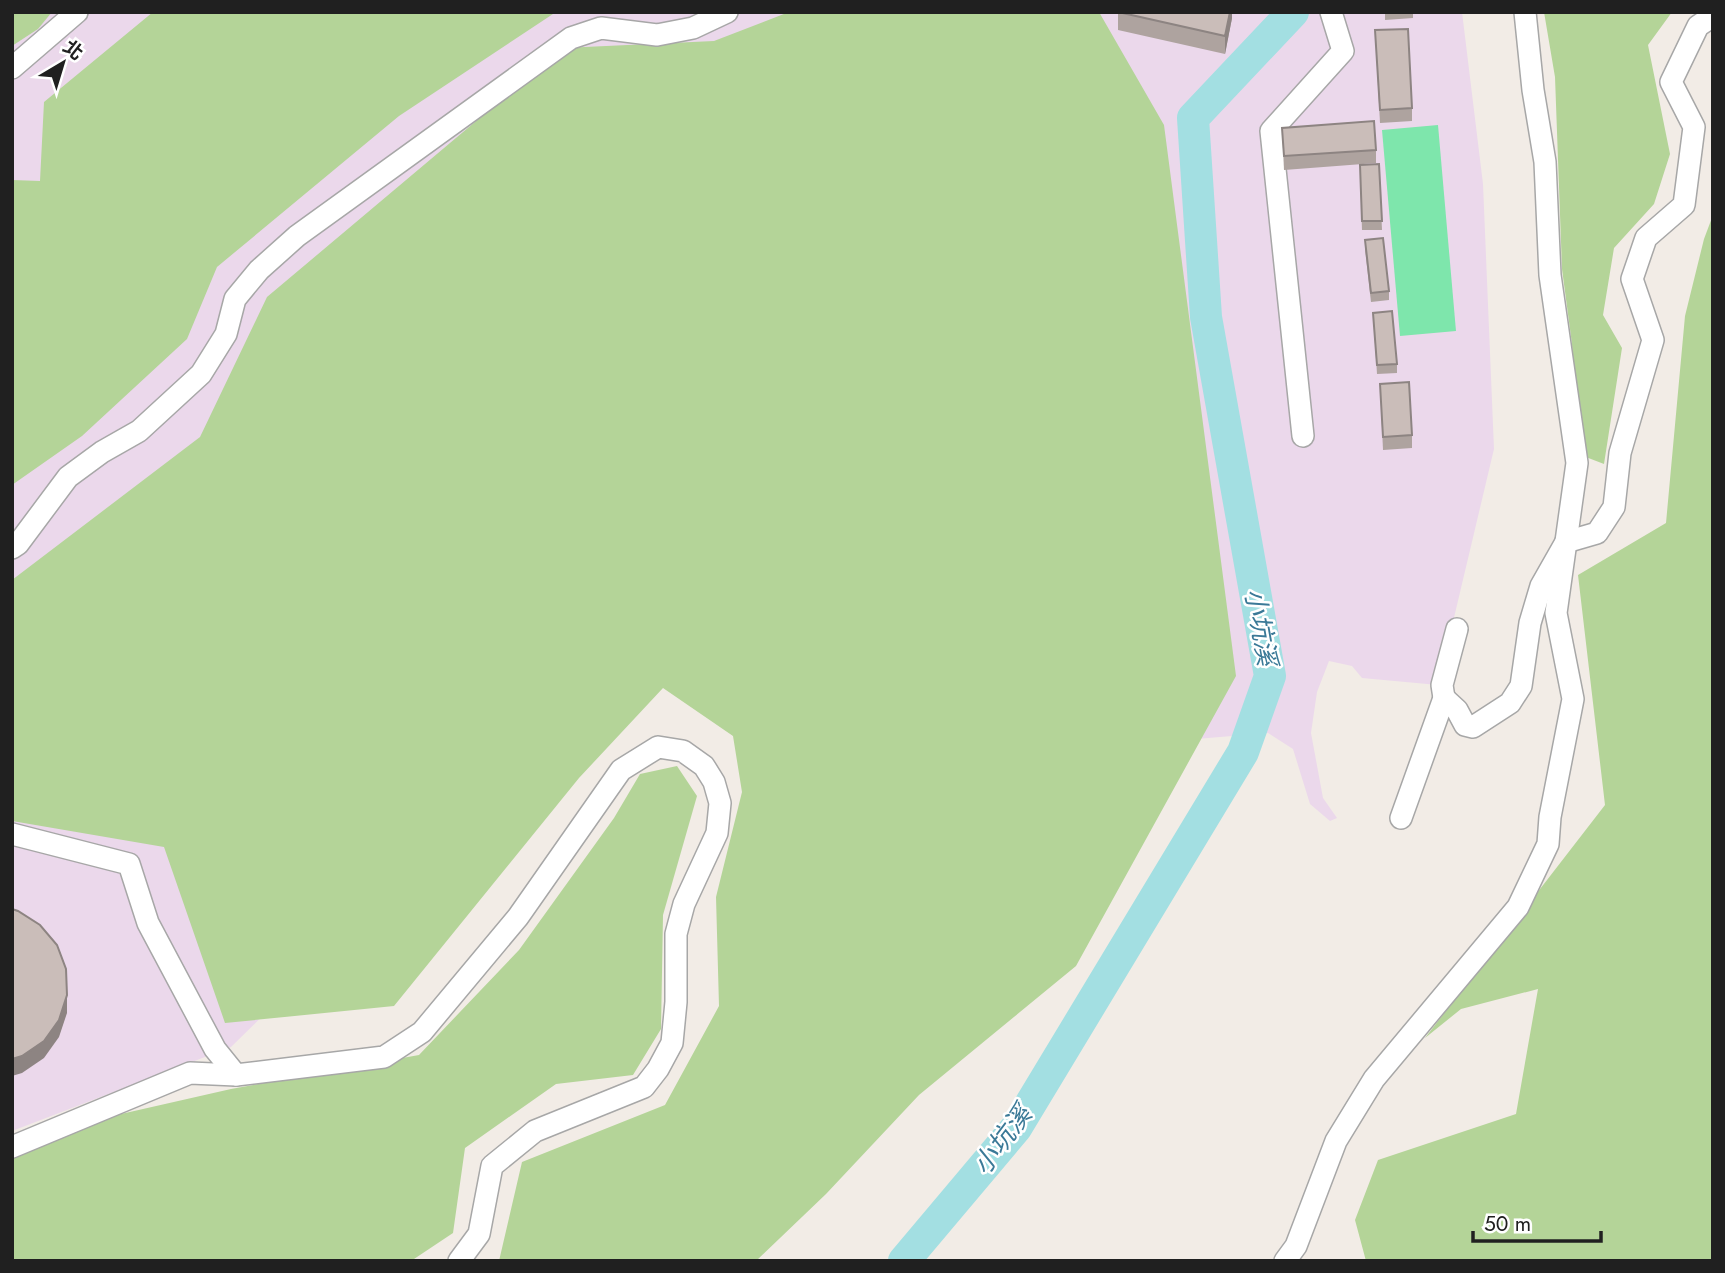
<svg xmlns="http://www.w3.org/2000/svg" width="1725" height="1273" viewBox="0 0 1725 1273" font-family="Jost,'Noto Sans TC',sans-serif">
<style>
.industrial{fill:#ebd8eb}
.forest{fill:#b4d498}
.pitch{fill:#7ee6ac}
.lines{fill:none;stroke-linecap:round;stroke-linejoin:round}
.river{stroke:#a3dfe2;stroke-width:32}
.minor-casing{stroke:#a7a7a7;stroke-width:24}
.minor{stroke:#fff;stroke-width:21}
.wall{fill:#aea39f}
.shaded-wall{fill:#8d8482}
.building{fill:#cabdb9;stroke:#8d8482;stroke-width:2}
.labels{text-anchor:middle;stroke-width:5;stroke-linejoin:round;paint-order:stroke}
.water-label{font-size:26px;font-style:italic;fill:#3a7997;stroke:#fff}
</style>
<rect width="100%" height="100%" fill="#f2ece6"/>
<path class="industrial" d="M12,12H1462L1483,184L1494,449L1438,685L1362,678L1352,666L1329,661L1317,692L1311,733L1323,798L1337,818L1330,821L1310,804L1293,749L1268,733L837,769L644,641L231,1047L12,1131Z"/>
<g class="forest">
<path d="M12,12H52L38,29L12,46Z"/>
<path d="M153,12H556L399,116L217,267L187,339L82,436L12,485V180L40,181L44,102Z"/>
<path d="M789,12H1099L1164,125L1236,676L1076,966L919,1095L826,1194L756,1261H499L522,1162L665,1105L719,1006L716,897L742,792L733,736L663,688L579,778L394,1006L225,1023L164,847L12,821V580L200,437L267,297L563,48L714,41Z"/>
<path d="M1544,12H1672L1648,45L1670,154L1654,204L1614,248L1603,315L1622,348L1604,464L1578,454L1572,344L1562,269L1555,77Z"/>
<path d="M1713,215V1261H1366L1355,1220L1378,1160L1516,1114L1538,989L1461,1009L1425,1038L1605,805L1578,575L1666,523L1685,316L1704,239Z"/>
<path d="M677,766L697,796L663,915L661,1029L633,1075L556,1084L465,1148L453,1233L411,1261H12V1157L99,1119L231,1089L419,1055L519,950L614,818L640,774Z"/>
</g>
<path class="pitch" d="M1438,125L1456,331L1400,336L1382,130Z"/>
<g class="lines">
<path class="river" d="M904,1261L1016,1128L1243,752L1270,676L1206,317L1193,118L1293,12"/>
<defs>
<g id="minor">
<path d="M12,68L77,12"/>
<path d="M1303,436L1271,131L1343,51L1331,12"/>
<path d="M12,548L18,544L68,477L102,452L139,431L201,374L226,334L235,299L259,270L297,236L571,38L601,28L657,35L693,28L727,12"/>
<path d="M1444,698L1442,685L1457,629"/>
<path d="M1401,818L1444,698L1457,710L1465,725L1473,727L1510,703L1521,686L1530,623L1541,586L1566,542L1597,533L1614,507L1620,453L1653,340L1632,279L1646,238L1684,205L1694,127L1671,82L1698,26L1713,16"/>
<path d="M12,834L129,864L148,923L215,1049L236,1075"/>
<path d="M12,1147L190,1073L236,1075L384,1057L422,1032L518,917L621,770L658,747L683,751L704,766L714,782L720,803L717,833L684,904L676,934V1002L672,1043L658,1069L644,1087L535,1131L492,1166L479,1234L459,1261"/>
<path d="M1285,1261L1296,1246L1336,1141L1374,1079L1518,907L1548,844L1550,817L1573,699L1556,613L1577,463L1550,275L1545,162L1533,90L1525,12"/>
</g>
</defs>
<use href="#minor" class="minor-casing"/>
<use href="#minor" class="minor"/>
</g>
<g class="wall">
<path d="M1118,12H1232V18L1225,54L1118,30Z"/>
<path d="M1385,12H1413V18L1385,20Z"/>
<path d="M1375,30L1412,108V121L1380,123Z"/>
<path d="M1282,128L1376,150V163L1284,170Z"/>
<path d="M1379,164L1382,230H1362L1360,174Z"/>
<path d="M1365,240L1389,291V300L1371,302L1365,249Z"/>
<path d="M1373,313L1397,364V373L1377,374Z"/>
<path d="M1380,384L1412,435V448L1383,450Z"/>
</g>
<g class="shaded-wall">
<path d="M1230,12H1232V18L1225,54V36Z"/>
<path d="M67,995V1013L59,1037L44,1058L22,1073L12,1076V1059Z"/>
</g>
<g class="building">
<path d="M1118,12H1230L1225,36Z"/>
<path d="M1408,29L1412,108L1380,110L1375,30Z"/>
<path d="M1374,121L1376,150L1284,156L1282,128Z"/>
<path d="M1379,164L1382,221H1362L1360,165Z"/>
<path d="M1383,238L1389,291L1371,293L1365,240Z"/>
<path d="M1392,311L1397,364L1377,365L1373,313Z"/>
<path d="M1409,382L1412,435L1383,437L1380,384Z"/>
<path d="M12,909L18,911L40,925L57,945L66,969L67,995L59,1020L44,1041L22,1056L12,1059Z"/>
</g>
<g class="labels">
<g class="water-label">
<text transform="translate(1261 627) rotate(80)" y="9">小坑溪</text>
<text transform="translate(1002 1140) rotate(-53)" y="9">小坑溪</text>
</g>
</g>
<rect width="1725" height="1273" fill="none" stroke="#202020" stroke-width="28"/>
<g transform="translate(63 63) rotate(38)" stroke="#ffffff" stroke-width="5" paint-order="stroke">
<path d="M0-5L12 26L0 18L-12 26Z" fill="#202020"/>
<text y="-10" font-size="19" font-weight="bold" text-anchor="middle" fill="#202020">北</text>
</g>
<path d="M1473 1231v10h128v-10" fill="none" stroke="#202020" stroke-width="3.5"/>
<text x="1484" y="1231" font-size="21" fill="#202020" stroke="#ffffff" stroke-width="5" paint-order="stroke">50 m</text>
</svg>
